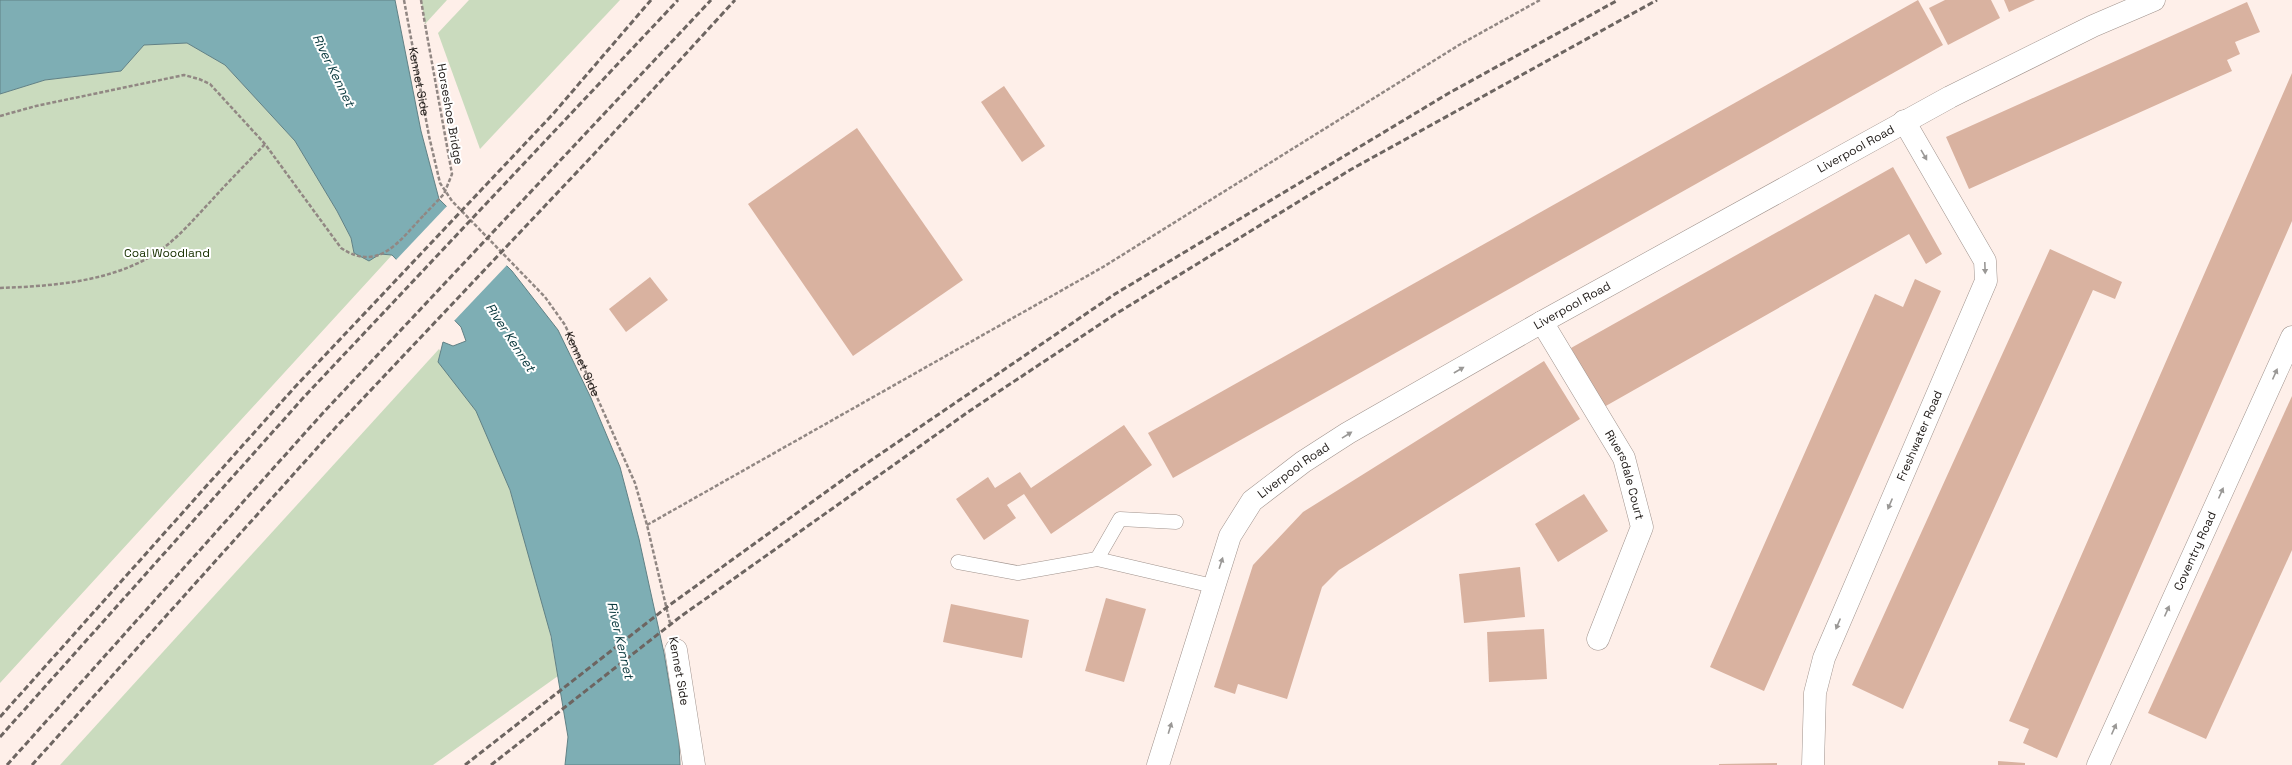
<svg xmlns="http://www.w3.org/2000/svg" width="2292" height="765" viewBox="0 0 2292 765" font-family="'Space Grotesk',sans-serif">
<style>
.green{fill:#cadbbe}
.water{fill:#7eaeb4;stroke:#618185}
.pier{fill:#feefe9}
.building{fill:#d9b2a0}
.lines{fill:none;stroke-linecap:round;stroke-linejoin:round}
.lane-casing{stroke:#a0938d;stroke-width:15}
.street-casing{stroke:#a0938d;stroke-width:23}
.path{stroke:#918783;stroke-width:2.5;stroke-dasharray:4 2;stroke-linecap:butt}
.lane{stroke:#fff;stroke-width:14}
.street{stroke:#fff;stroke-width:22}
.rail{stroke:#6d6561;stroke-width:3;stroke-dasharray:6 3;stroke-linecap:butt}
.path-bridge{stroke:#918783;stroke-width:2.5;stroke-dasharray:4 2;stroke-linecap:butt}
.oneway{fill:#9a9896}
.labels{text-anchor:middle;stroke-width:4;stroke-linejoin:round;paint-order:stroke}
.street-label{font-size:12px;fill:#1e1916;stroke:#fff}
.park-label{font-size:12px;fill:#183100;stroke:#fff}
.water-label{font-size:13px;font-style:italic;fill:#09383d;stroke:#fff}
</style>
<rect width="100%" height="100%" fill="#feefe9"/>
<g class="green">
<path d="M421,0H447L425,24Z"/>
<path d="M469,0H620L480,149L438,33Z"/>
<path d="M187,43L225,65L295,141L337,211L351,238L354,253L392,255L0,683V94L45,80L121,71L144,45Z"/>
<path d="M439,349L490,432L539,576L558,676L433,765H60Z"/>
</g>
<path class="water" d="M0,0H395L421,131L439,199L512,271L558,330L591,398L620,467L639,539L664,653L679,742L680,765H565L568,737L551,636L510,490L476,411L438,362L443,342L453,346L466,341L461,327L392,255L380,254L369,261L354,253L351,238L337,211L295,141L225,65L187,43L144,45L121,71L45,80L0,94Z"/>
<path class="pier" d="M448,205L508,264L453,322L395,261Z"/>
<g class="building">
<path d="M1918,0L1943,45L1173,478L1148,433Z"/>
<path d="M1945,0H1991L2000,18L1948,45L1929,8Z"/>
<path d="M2004,0H2035L2009,12Z"/>
<path d="M2247,2L2260,32L2235,42L2240,54L2227,60L2232,71L1969,189L1946,137Z"/>
<path d="M2292,73V221L2057,758L2023,743L2029,729L2009,721Z"/>
<path d="M1004,86L1045,146L1022,162L981,102Z"/>
<path d="M857,128L963,280L853,356L748,204Z"/>
<path d="M1893,167L1942,254L1926,264L1909,234L1604,407L1571,348Z"/>
<path d="M2050,249L2122,282L2115,299L2093,290L1903,709L1852,685Z"/>
<path d="M650,277L668,300L626,332L609,309Z"/>
<path d="M1915,279L1941,291L1764,691L1710,667L1875,294L1903,307Z"/>
<path d="M1544,361L1580,419L1339,570L1322,587L1287,699L1238,684L1235,694L1214,687L1253,565L1303,512Z"/>
<path d="M2292,396V550L2206,739L2148,713Z"/>
<path d="M1124,425L1152,465L1051,534L1024,494L1007,505L1016,518L984,540L956,499L988,477L995,488L1020,472L1031,488Z"/>
<path d="M1584,494L1608,531L1558,562L1535,524Z"/>
<path d="M1520,567L1525,617L1464,623L1459,574Z"/>
<path d="M1106,598L1146,609L1124,682L1085,671Z"/>
<path d="M951,604L1029,620L1022,658L943,642Z"/>
<path d="M1544,629L1547,679L1489,682L1487,632Z"/>
<path d="M1998,761L2025,763V765H1998Z"/>
<path d="M1777,763V765H1719V764Z"/>
</g>
<g class="lines">
<defs>
<g id="lane">
<path d="M1097,559L1120,519L1176,522"/>
<path d="M958,562L1018,573L1097,559L1213,586"/>
</g>
<g id="street">
<path id="s2" d="M1542,322L1624,458L1642,527L1598,639"/>
<path d="M676,650L694,765"/>
<path id="s3" d="M1158,765L1230,536L1252,501L1303,462L1348,433L1542,322L1950,97L2093,26L2154,0"/>
<path id="s4" d="M1813,765L1815,693L1824,658L1986,281L1985,261L1904,121"/>
<path id="s5" d="M2098,765L2292,337"/>
</g>
</defs>
<use href="#lane" class="lane-casing"/>
<use href="#street" class="street-casing"/>
<g class="path">
<path id="s1" d="M404,0L429,136L440,183L452,201L545,297L565,325L635,483L647,525L670,623"/>
<path d="M421,0L425,24"/>
<path d="M0,116L36,106L184,75L199,79L210,84L265,144L341,248C379,273 399,241 424,215"/>
<path d="M0,288C53,286 112,282 158,252C178,238 194,219 211,201C228,182 247,163 265,144"/>
<path d="M647,525L1103,267L1459,45L1540,0"/>
</g>
<use href="#lane" class="lane"/>
<use href="#street" class="street"/>
<g class="rail">
<path d="M0,717L294,388L553,114L651,0"/>
<path d="M0,737L304,397L678,0"/>
<path d="M7,765L322,414L711,0"/>
<path d="M32,765L336,427L594,154L735,0"/>
<path d="M465,765L671,604L848,476L1115,294L1449,93L1618,0"/>
<path d="M491,765L680,617L968,412L1114,315L1350,170L1657,0"/>
</g>
<path class="path-bridge" d="M424,215L444,194L452,174L425,24"/>
</g>
<defs><path id="oneway-solid" d="M-6-.8H1V-3.2L6.5 0L1 3.2V.8H-6Z"/></defs>
<g class="oneway">
<use href="#oneway-solid" transform="translate(1924 155) rotate(60)"/>
<use href="#oneway-solid" transform="translate(1985 268) rotate(88)"/>
<use href="#oneway-solid" transform="translate(1459 370) rotate(-30)"/>
<use href="#oneway-solid" transform="translate(2275 374) rotate(-66)"/>
<use href="#oneway-solid" transform="translate(1347 435) rotate(-32)"/>
<use href="#oneway-solid" transform="translate(2221 493) rotate(-66)"/>
<use href="#oneway-solid" transform="translate(1890 504) rotate(113)"/>
<use href="#oneway-solid" transform="translate(1221 563) rotate(-72)"/>
<use href="#oneway-solid" transform="translate(2167 611) rotate(-66)"/>
<use href="#oneway-solid" transform="translate(1838 624) rotate(113)"/>
<use href="#oneway-solid" transform="translate(1170 728) rotate(-73)"/>
<use href="#oneway-solid" transform="translate(2114 729) rotate(-66)"/>
</g>
<g class="labels">
<g class="street-label">
<text dy="4" stroke="none"><textPath href="#s1" startOffset="83">Kennet Side</textPath></text>
<text transform="translate(450 114) rotate(80)" y="4">Horseshoe Bridge</text>
<text dy="4" stroke="none"><textPath href="#s3" startOffset="981">Liverpool Road</textPath></text>
<text dy="4" stroke="none"><textPath href="#s3" startOffset="657">Liverpool Road</textPath></text>
<text dy="4" stroke="none"><textPath href="#s1" startOffset="419">Kennet Side</textPath></text>
<text dy="4" stroke="none"><textPath href="#s4" startOffset="350">Freshwater Road</textPath></text>
<text dy="4" stroke="none"><textPath href="#s3" startOffset="333">Liverpool Road</textPath></text>
<text dy="4" stroke="none"><textPath href="#s2" startOffset="175">Riversdale Court</textPath></text>
<text dy="4" stroke="none"><textPath href="#s5" startOffset="235">Coventry Road</textPath></text>
<text transform="translate(679 671) rotate(80)" y="4">Kennet Side</text>
</g>
<g class="park-label">
<text x="167" y="257">Coal Woodland</text>
</g>
<g class="water-label">
<text transform="translate(334 70) rotate(64)" y="5">River Kennet</text>
<text transform="translate(511 337) rotate(57)" y="5">River Kennet</text>
<text transform="translate(621 640) rotate(77)" y="5">River Kennet</text>
</g>
</g>
</svg>
